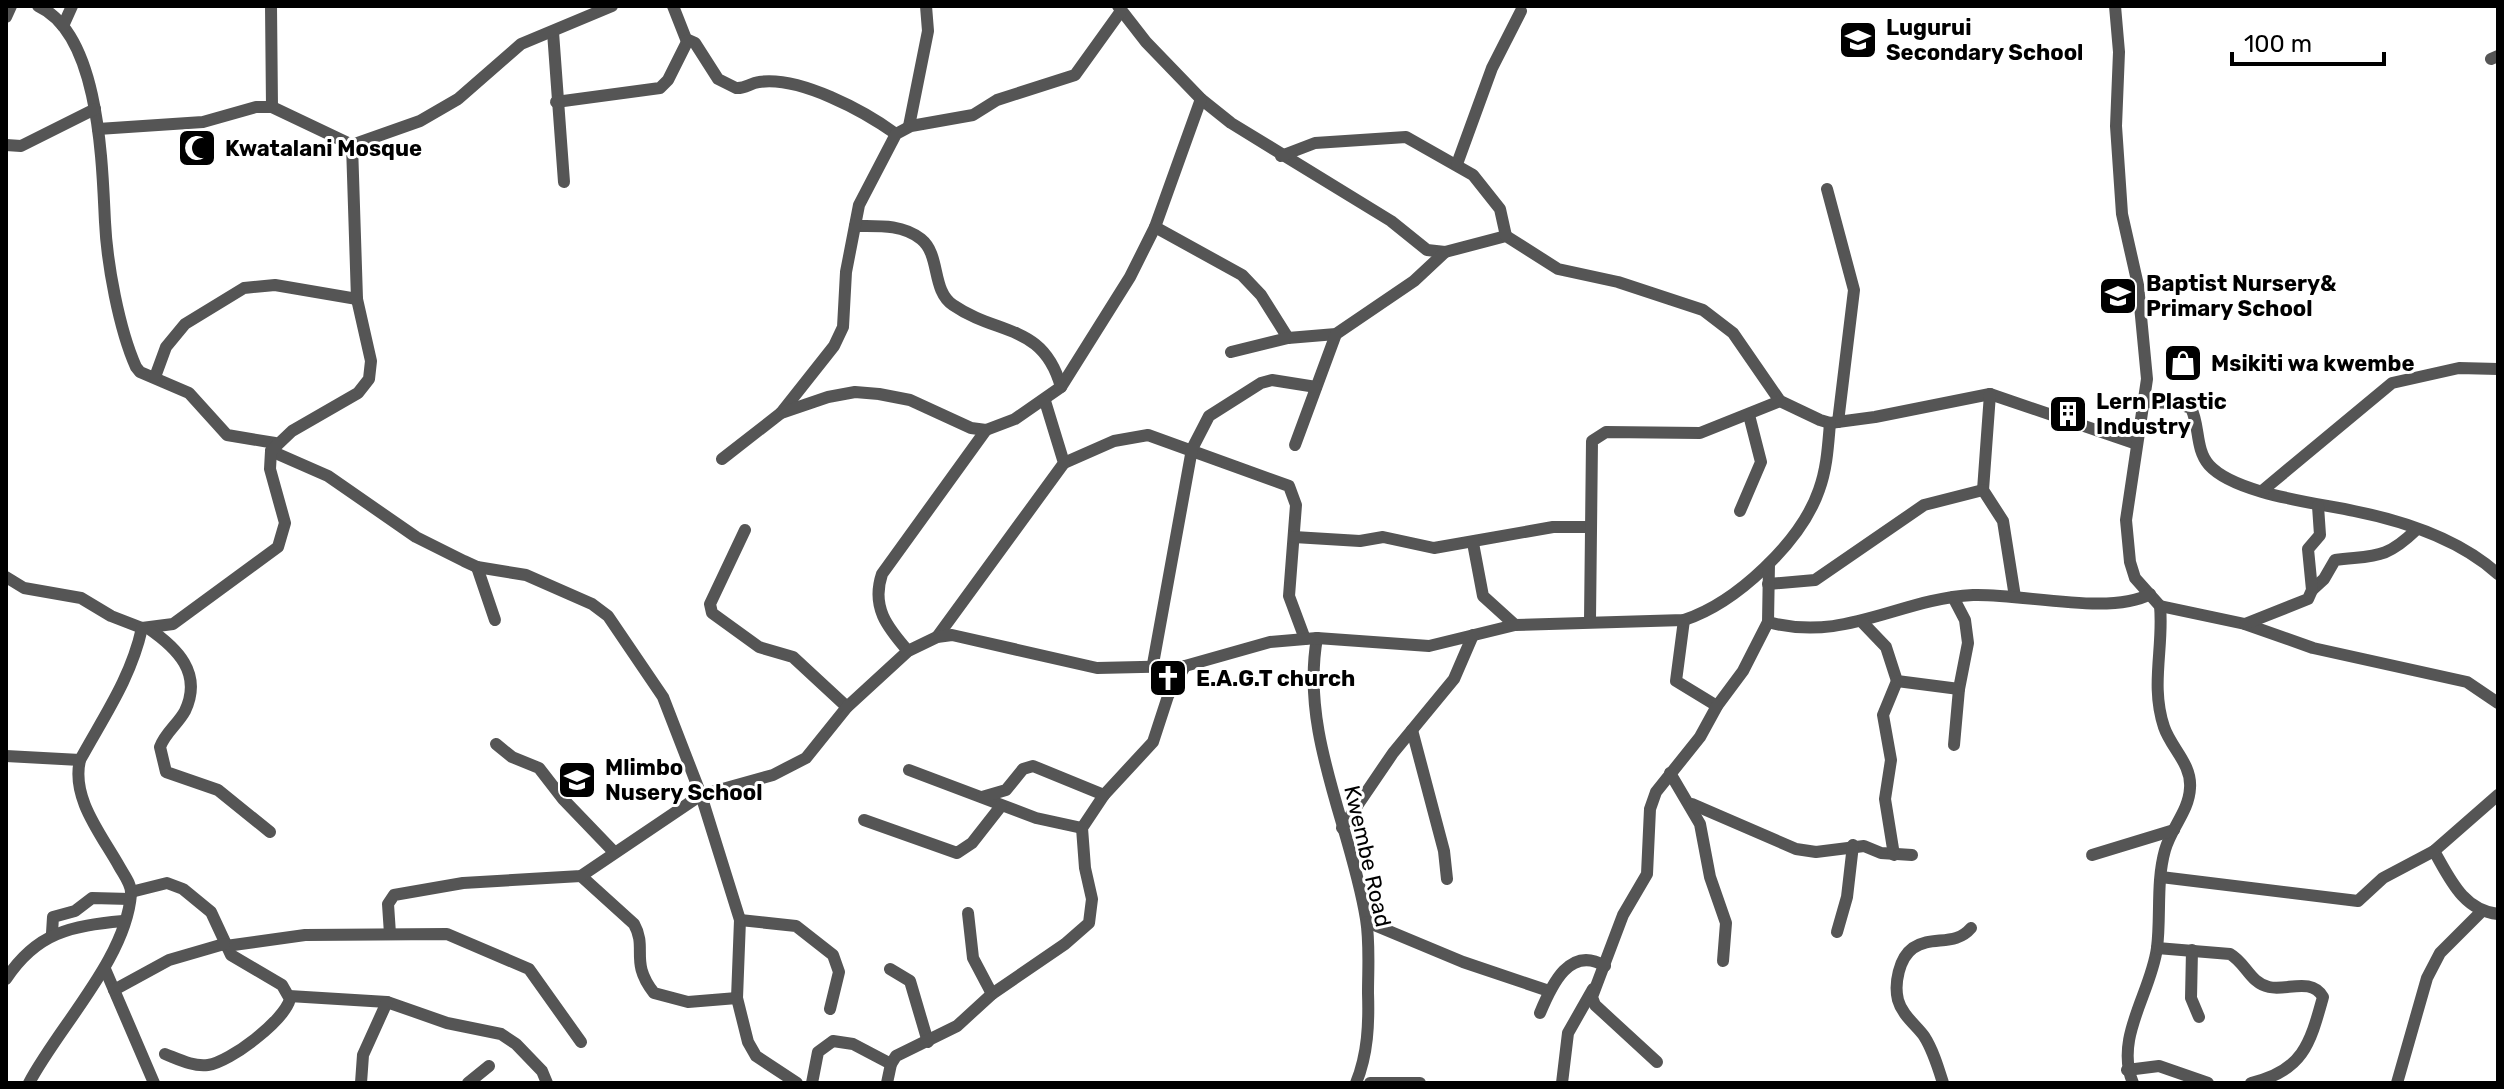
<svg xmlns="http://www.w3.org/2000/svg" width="2504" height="1089" viewBox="0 0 2504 1089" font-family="Rubik,sans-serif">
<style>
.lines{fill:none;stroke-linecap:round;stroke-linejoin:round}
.street{stroke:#555;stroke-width:12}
.labels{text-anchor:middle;stroke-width:6;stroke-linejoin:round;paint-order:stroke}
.poi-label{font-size:22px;font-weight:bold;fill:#000;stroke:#fff;text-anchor:start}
.street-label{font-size:22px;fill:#000;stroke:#fff}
</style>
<rect width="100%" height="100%" fill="#fff"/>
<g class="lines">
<g class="street">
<path d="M38,6C100,34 102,164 105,222C107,264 119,329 136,367L140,372L189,393L227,435L275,443"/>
<path d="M271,6L272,107"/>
<path d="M673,6L686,39L695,43L718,79L736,88C745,89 750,83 759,82C800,76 864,111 896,134"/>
<path d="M1118,6L1146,42L1201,99L1231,123L1391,221L1427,250L1445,252L1506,236L1558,269L1618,282L1703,310L1733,333L1780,401L1820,420L1830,423L1875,417L1990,394L2137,444"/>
<path d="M2115,6L2119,52L2116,126L2122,214L2138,285L2147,379L2126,520L2130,562L2135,578L2160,606C2164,647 2150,685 2164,727C2171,748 2192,764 2190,788C2189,811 2171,828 2165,850C2156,882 2161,916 2157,948C2151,993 2114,1038 2133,1083"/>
<path d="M6,17L11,6"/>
<path d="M63,26L72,6"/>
<path d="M553,32L564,182"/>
<path d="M2491,59L2498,56"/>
<path d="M556,102L660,88L668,80L688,40"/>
<path d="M909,126L928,31L926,6"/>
<path d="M98,129L203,122L256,107H272L352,145"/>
<path d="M6,145L21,146L95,109"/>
<path d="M1281,156L1315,143L1406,137L1473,175L1500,209L1506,236"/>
<path d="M1457,164L1492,68L1521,11"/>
<path d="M1827,189L1854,290L1838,422"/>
<path d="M855,226C878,226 902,224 921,239C941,255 931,290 953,305C998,336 1043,323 1061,387"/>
<path d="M1155,227L1242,275L1261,295L1288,338"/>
<path d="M1231,352L1288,338L1336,334L1414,281L1445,252"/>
<path d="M155,377L166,347L185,324L244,288L275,285L357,299"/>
<path d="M1990,394L1983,490L2003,521L2015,597"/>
<path d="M2145,402L2176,403L2191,408C2200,426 2195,449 2209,465C2235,494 2317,503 2354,511C2404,521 2460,540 2498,574"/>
<path d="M781,413L834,346L843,327L846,272L859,205L896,134L911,126L973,115L997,100L1075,75L1121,11"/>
<path d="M1295,445L1336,334"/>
<path d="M271,451L328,476L416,537L464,561L477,567L526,575L592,604L608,616L663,697L701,795L740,920L737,998L748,1042L756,1056L797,1083"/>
<path d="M722,459L781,413L828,397L855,392L879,394L910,400L971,428L986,430L1015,419L1061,387L1130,277L1155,227L1201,99"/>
<path d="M1064,463L1114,441L1148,435L1289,486L1296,505L1289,596L1305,639"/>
<path d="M2262,491L2392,383L2459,368L2498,369"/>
<path d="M1740,511L1761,462L1749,415"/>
<path d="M745,530L710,604L712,613L759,647L793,657L847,707"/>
<path d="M1294,537L1360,541L1383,537L1434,548L1553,527H1590"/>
<path d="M1473,543L1483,596L1515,625"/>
<path d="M477,567L495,620"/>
<path d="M6,577L24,588L81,598L111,616L142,628L173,624L278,547L285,523L270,469L271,451L292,431L358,393L369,379L371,361L357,299L352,145L420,121L458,99L521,44L612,6"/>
<path d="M1768,584L1815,580L1924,505L1983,490"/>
<path d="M2312,590L2324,579L2335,560C2375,555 2385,560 2416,530"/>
<path d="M1953,597L1965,620L1968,643L1959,689L1954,745"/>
<path d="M2160,606L2245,624L2313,648L2467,682L2498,703"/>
<path d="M1590,620L1592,441L1606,432L1700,433L1780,401"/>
<path d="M1684,620L1676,681L1717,706"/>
<path d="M1768,622C1845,643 1898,599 1973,595C2020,593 2111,616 2150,594"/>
<path d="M1863,623L1886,647L1897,681L1959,689"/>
<path d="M2245,624L2308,599L2312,590L2308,549L2320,535L2318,506"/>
<path d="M148,628C177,648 203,673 185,711C178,724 165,733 160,747L166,772L218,790L270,832"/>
<path d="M937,637L1064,463L1045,401"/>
<path d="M1317,638C1300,734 1351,826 1366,919C1370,943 1368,969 1368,993C1369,1023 1368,1054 1356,1083"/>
<path d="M908,651C887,627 871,607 882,574L986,430"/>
<path d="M1153,664L1192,449L1209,416L1261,383L1272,380L1316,387"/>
<path d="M1412,730L1444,851L1447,879"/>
<path d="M496,744L512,757L539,768L563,799L613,851"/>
<path d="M6,756L80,760"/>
<path d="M909,770L1036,818L1082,828"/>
<path d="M1670,773L1700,824L1710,877L1726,923L1723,961"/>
<path d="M982,797L1006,790L1023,769L1033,766L1104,795"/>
<path d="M1692,804L1796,849L1816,852L1864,846L1881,853L1912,855"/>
<path d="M864,820L957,853L972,843L1001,806"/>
<path d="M1342,828L1393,753L1454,679L1473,635"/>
<path d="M2434,851C2450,879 2463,910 2498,914"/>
<path d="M1894,855L1885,799L1891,760L1883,715L1897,681"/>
<path d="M2092,855L2174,830"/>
<path d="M581,876L634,924C648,949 629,961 654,993L688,1002L737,998"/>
<path d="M2161,877L2358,901L2383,878L2434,851L2498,795"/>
<path d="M131,892L167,883L183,889L211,912L231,955L282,985L290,999C284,1021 230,1062 208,1065C193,1067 178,1059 165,1054"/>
<path d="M968,913L973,958L992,994"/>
<path d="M740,920L796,926L833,955L839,972L830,1009"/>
<path d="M1367,922L1463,962L1549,991"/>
<path d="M1837,932L1847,897L1853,845"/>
<path d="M52,933L53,917L75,911L92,898L130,899"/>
<path d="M390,934L388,904L394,895L463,883L581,876L701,795L773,775L806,758L847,707L908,651L937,637L952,635L1097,668L1185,666L1270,642L1317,638L1429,646L1515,625L1684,620C1736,603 1801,542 1819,490C1827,468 1828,446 1830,423"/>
<path d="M226,946L305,935L447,934L529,969L581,1042"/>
<path d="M2157,948L2230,954C2246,963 2250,983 2269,987C2287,991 2311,977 2323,997C2310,1044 2303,1071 2251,1083"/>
<path d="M2192,950L2191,998L2199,1017"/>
<path d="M105,969L154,1083"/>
<path d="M890,969L910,981L928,1042"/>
<path d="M6,979C37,932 71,926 123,921"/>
<path d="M114,990L169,960L224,944"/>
<path d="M289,996L387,1002L447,1023L501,1034L516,1044L542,1071L547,1083"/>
<path d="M1540,1013C1552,984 1570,945 1605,966"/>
<path d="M1657,1062L1595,1005L1592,997L1623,915L1647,874L1650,809L1656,792L1700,737L1717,706L1743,671L1768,622L1769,564"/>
<path d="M2127,1070L2159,1066L2208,1083"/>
<path d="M29,1083C59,1026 126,959 131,894C132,885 124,875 119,866C101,834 71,798 80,760C104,716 131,678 142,628"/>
<path d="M361,1083L363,1055L387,1002"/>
<path d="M468,1083L489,1066"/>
<path d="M812,1083L818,1052L833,1041L853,1044L891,1064"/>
<path d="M887,1083L891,1064L896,1056L957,1026L992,994L1065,944L1089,923L1092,899L1085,868L1082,828L1104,795L1153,742L1168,696L1185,666"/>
<path d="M1370,1083H1420"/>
<path d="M1562,1083L1568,1033L1593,989"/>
<path d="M1943,1083C1938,1067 1933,1050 1924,1036C1916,1025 1902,1015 1898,1000C1894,984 1899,958 1913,948C1932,935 1955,947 1971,928"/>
<path d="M2397,1083L2427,978L2440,953L2481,912"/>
</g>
</g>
<defs>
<symbol id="school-square" viewBox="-11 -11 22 22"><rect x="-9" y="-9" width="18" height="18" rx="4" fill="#000" stroke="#fff"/><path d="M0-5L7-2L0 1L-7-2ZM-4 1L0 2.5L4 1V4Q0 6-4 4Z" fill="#fff"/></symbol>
<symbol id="mosque-square" viewBox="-11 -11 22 22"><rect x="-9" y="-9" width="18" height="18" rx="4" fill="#000" stroke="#fff"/><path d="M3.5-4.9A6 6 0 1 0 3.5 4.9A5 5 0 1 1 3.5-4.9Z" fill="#fff"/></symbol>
<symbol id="shop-square" viewBox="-11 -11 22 22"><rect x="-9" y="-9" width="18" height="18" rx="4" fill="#000" stroke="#fff"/><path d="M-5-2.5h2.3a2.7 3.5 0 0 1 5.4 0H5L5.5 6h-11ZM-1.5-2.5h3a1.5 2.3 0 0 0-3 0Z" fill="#fff"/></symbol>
<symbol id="building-square" viewBox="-11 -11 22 22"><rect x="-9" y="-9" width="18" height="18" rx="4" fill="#000" stroke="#fff"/><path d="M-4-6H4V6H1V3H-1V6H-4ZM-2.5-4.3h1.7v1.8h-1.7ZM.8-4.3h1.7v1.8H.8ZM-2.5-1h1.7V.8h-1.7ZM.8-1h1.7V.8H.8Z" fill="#fff"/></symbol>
<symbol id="church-square" viewBox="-11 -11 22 22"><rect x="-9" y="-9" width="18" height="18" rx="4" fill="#000" stroke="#fff"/><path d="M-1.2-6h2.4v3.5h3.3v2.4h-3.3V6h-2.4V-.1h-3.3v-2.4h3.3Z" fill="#fff"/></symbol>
</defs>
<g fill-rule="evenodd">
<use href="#school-square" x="1836" y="18" width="44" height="44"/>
<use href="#mosque-square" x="175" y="126" width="44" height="44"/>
<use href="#school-square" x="2096" y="274" width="44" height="44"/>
<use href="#shop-square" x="2161" y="341" width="44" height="44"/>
<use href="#building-square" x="2046" y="392" width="44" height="44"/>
<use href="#church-square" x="1146" y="656" width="44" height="44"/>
<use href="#school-square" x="555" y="758" width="44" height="44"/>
</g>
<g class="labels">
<g class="poi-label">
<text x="1886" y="35">Lugurui<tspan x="1886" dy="25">Secondary School</tspan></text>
<text x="225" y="156">Kwatalani Mosque</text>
<text x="2146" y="291">Baptist Nursery&amp;<tspan x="2146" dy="25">Primary School</tspan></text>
<text x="2211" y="371">Msikiti wa kwembe</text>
<text x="2096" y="409">Lern Plastic<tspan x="2096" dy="25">Industry</tspan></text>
<text x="1196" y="686">E.A.G.T church</text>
<text x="605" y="775">Mlimbo<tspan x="605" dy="25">Nusery School</tspan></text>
</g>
<g class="street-label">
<text transform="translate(1368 856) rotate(77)" y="8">Kwembe Road</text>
</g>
</g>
<rect width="2504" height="1089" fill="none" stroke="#000000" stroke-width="16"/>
<path d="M2232 52v12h152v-12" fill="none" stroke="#000000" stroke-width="4"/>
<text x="2244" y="52" font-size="24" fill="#000000" stroke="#ffffff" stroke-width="6" paint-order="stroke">100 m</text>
</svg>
